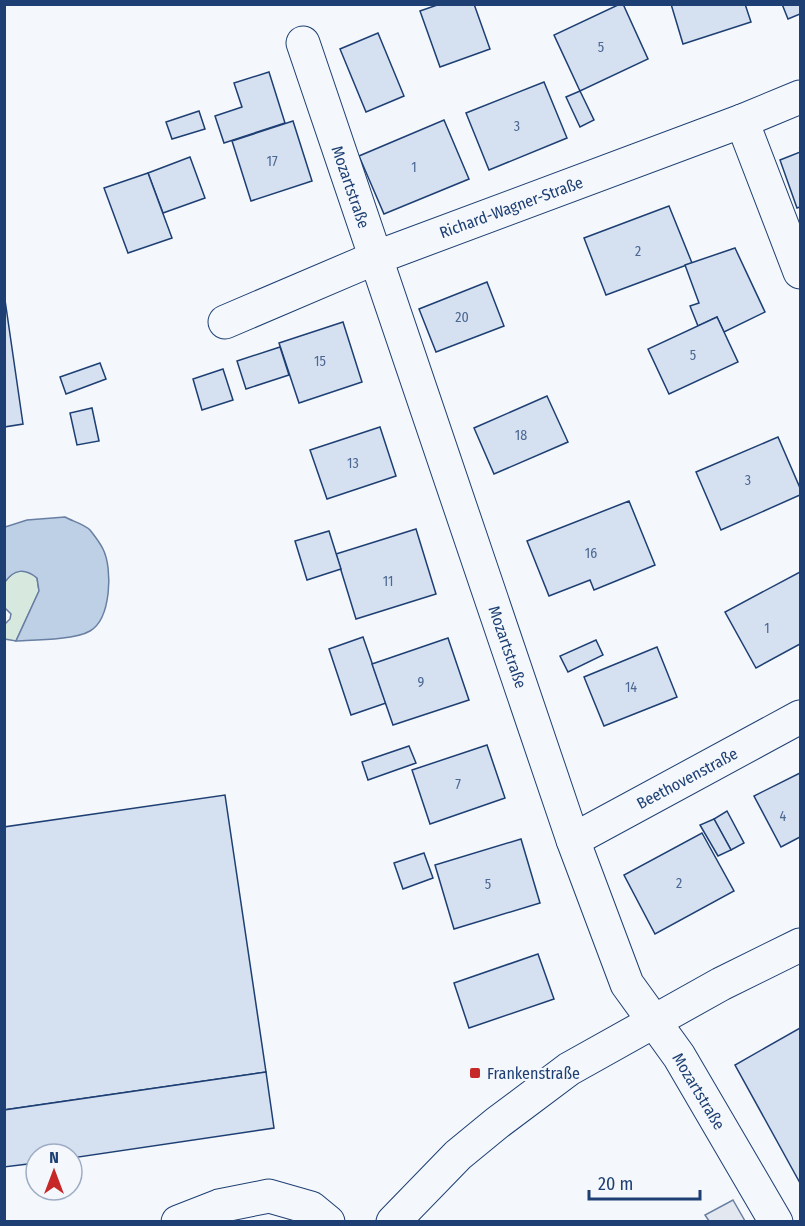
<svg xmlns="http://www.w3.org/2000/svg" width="805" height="1226" viewBox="0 0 805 1226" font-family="'Fira Sans Condensed',sans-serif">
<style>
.green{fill:#d7e8df;stroke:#687fa3;stroke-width:1.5}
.parking{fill:#e3e8f0;stroke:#687fa3;stroke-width:1.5}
.water{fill:#bed0e5;stroke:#687fa3;stroke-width:1.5}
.building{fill:#d5e0f0;stroke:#1d3f73;stroke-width:1.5}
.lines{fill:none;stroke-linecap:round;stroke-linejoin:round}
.minor-casing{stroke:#1d3f73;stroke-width:35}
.minor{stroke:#f4f7fb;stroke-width:33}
.poi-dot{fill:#c62828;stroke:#f4f7fb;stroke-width:2}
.labels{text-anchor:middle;stroke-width:4.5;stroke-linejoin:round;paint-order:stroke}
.number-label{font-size:14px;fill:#4b6792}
.street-label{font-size:16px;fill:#1d3f73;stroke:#f4f7fb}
.poi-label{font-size:16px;fill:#1d3f73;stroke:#f4f7fb;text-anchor:start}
</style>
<rect width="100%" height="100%" fill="#f4f7fb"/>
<path class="green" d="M21,570L30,572L37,578L39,591L16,641L5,639V624L10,619L11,614L5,608L4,582L13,573Z"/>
<path class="parking" d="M733,1200L745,1221H709L705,1215Z"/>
<path class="water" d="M65,517C72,521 84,524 90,530C94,535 100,543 103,549C113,569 111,619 90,631C75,640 34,640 16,641L39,591L37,578C25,568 14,569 5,582V527L27,520Z"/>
<g class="building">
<path d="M440,4H474L490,49L440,67L420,11Z"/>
<path d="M620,4H623L648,59L580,91L554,35Z"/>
<path d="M671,4H745L751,22L683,44Z"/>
<path d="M782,4H800V14L788,19Z"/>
<path d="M378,33L404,96L366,112L340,49Z"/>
<path d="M269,72L285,123L224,143L215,116L242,107L234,83Z"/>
<path d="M544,82L567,138L489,170L466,113Z"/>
<path d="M580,91L594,120L580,127L566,97Z"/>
<path d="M199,111L205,129L172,139L166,122Z"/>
<path d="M444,120L469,179L384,214L359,156Z"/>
<path d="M293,121L312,181L251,201L232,141Z"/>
<path d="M800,152V207L797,208L780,160Z"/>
<path d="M190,157L205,198L163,213L148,173Z"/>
<path d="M148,173L172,238L128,253L104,188Z"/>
<path d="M669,206L692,263L606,295L584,238Z"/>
<path d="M735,248L765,312L724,332L717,317L698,326L690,306L699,303L685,265Z"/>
<path d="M487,282L504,326L436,352L419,309Z"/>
<path d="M4,293L23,424L4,427Z"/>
<path d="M717,317L738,362L669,394L648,349Z"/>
<path d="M343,322L362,382L299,403L279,343Z"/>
<path d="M280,347L289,375L246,389L237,361Z"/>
<path d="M100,363L106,379L66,394L60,377Z"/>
<path d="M223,369L233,400L202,410L193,379Z"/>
<path d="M547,396L568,442L494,474L474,428Z"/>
<path d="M92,408L99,441L77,445L70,413Z"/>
<path d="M380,427L396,476L327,499L310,450Z"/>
<path d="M778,437L800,488V495L721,530L696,472Z"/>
<path d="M629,501L655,565L594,590L590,580L549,596L527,541Z"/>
<path d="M416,529L436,594L356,619L336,554Z"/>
<path d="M329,531L341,569L307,580L295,541Z"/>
<path d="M800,572V644L756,668L725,612Z"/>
<path d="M363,637L386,703L351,715L329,649Z"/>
<path d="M448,638L469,700L393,725L372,664Z"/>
<path d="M596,640L603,655L568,672L560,656Z"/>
<path d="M657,647L677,697L604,726L584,677Z"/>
<path d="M487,745L505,798L430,824L412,770Z"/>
<path d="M409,746L416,763L368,780L362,762Z"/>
<path d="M800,773V837L781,847L754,796Z"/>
<path d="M225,795L266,1072L4,1110V827Z"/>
<path d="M727,811L744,843L731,850L714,819Z"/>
<path d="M714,819L731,850L718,856L700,825Z"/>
<path d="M702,833L734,891L655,934L624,875Z"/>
<path d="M521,839L540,903L454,929L435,865Z"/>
<path d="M424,853L433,878L403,889L394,863Z"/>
<path d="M538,954L554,999L469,1028L454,983Z"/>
<path d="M800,1028V1183L735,1065Z"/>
<path d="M266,1072L274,1128L72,1158V1154H36V1163L4,1167V1110Z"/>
</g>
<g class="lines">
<defs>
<g id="minor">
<path d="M303,43L573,840L627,984L679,1056L776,1222"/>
<path d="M742,121L800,272"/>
<path d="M225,322L375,258L742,121L800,97"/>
<path d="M573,840L800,717"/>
<path d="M178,1222L219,1206L269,1196L311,1208L328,1222"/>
<path d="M393,1222L458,1155L497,1123L569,1069L721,984L800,945"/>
</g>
</defs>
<use href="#minor" class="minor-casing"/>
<use href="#minor" class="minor"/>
</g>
<rect class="poi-dot" x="469" y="1067" width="12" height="12" rx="3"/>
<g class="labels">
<g class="number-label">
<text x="601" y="52">5</text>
<text x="517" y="131">3</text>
<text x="272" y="166">17</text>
<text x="414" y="172">1</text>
<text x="638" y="256">2</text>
<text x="462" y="322">20</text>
<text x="693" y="360">5</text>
<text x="320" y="366">15</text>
<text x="521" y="440">18</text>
<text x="353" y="468">13</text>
<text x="748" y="485">3</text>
<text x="591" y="558">16</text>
<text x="388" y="586">11</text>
<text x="767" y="633">1</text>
<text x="421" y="687">9</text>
<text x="631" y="692">14</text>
<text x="458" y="789">7</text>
<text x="783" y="821">4</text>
<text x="679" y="888">2</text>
<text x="488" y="889">5</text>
</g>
<g class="street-label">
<text transform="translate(351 187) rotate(71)" y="6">Mozartstraße</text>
<text transform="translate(511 207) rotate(-20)" y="6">Richard-Wagner-Straße</text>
<text transform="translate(508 647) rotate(71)" y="6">Mozartstraße</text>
<text transform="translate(687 778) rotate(-28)" y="6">Beethovenstraße</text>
<text transform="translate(699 1091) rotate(59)" y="6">Mozartstraße</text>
</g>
<g class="poi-label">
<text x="487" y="1079">Frankenstraße</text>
</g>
</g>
<rect width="805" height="1226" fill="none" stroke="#1d3f73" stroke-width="12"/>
<g transform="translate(54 1172)"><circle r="28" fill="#f4f7fb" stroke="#9eadc5" stroke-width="1.5"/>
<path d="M0-4.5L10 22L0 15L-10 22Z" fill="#c62828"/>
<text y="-9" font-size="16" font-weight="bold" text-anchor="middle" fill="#1d3f73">N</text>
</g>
<path d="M589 1190v9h111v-9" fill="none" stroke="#1d3f73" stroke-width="3"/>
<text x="598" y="1190" font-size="18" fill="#1d3f73" stroke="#f4f7fb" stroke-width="4.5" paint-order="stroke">20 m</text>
</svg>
